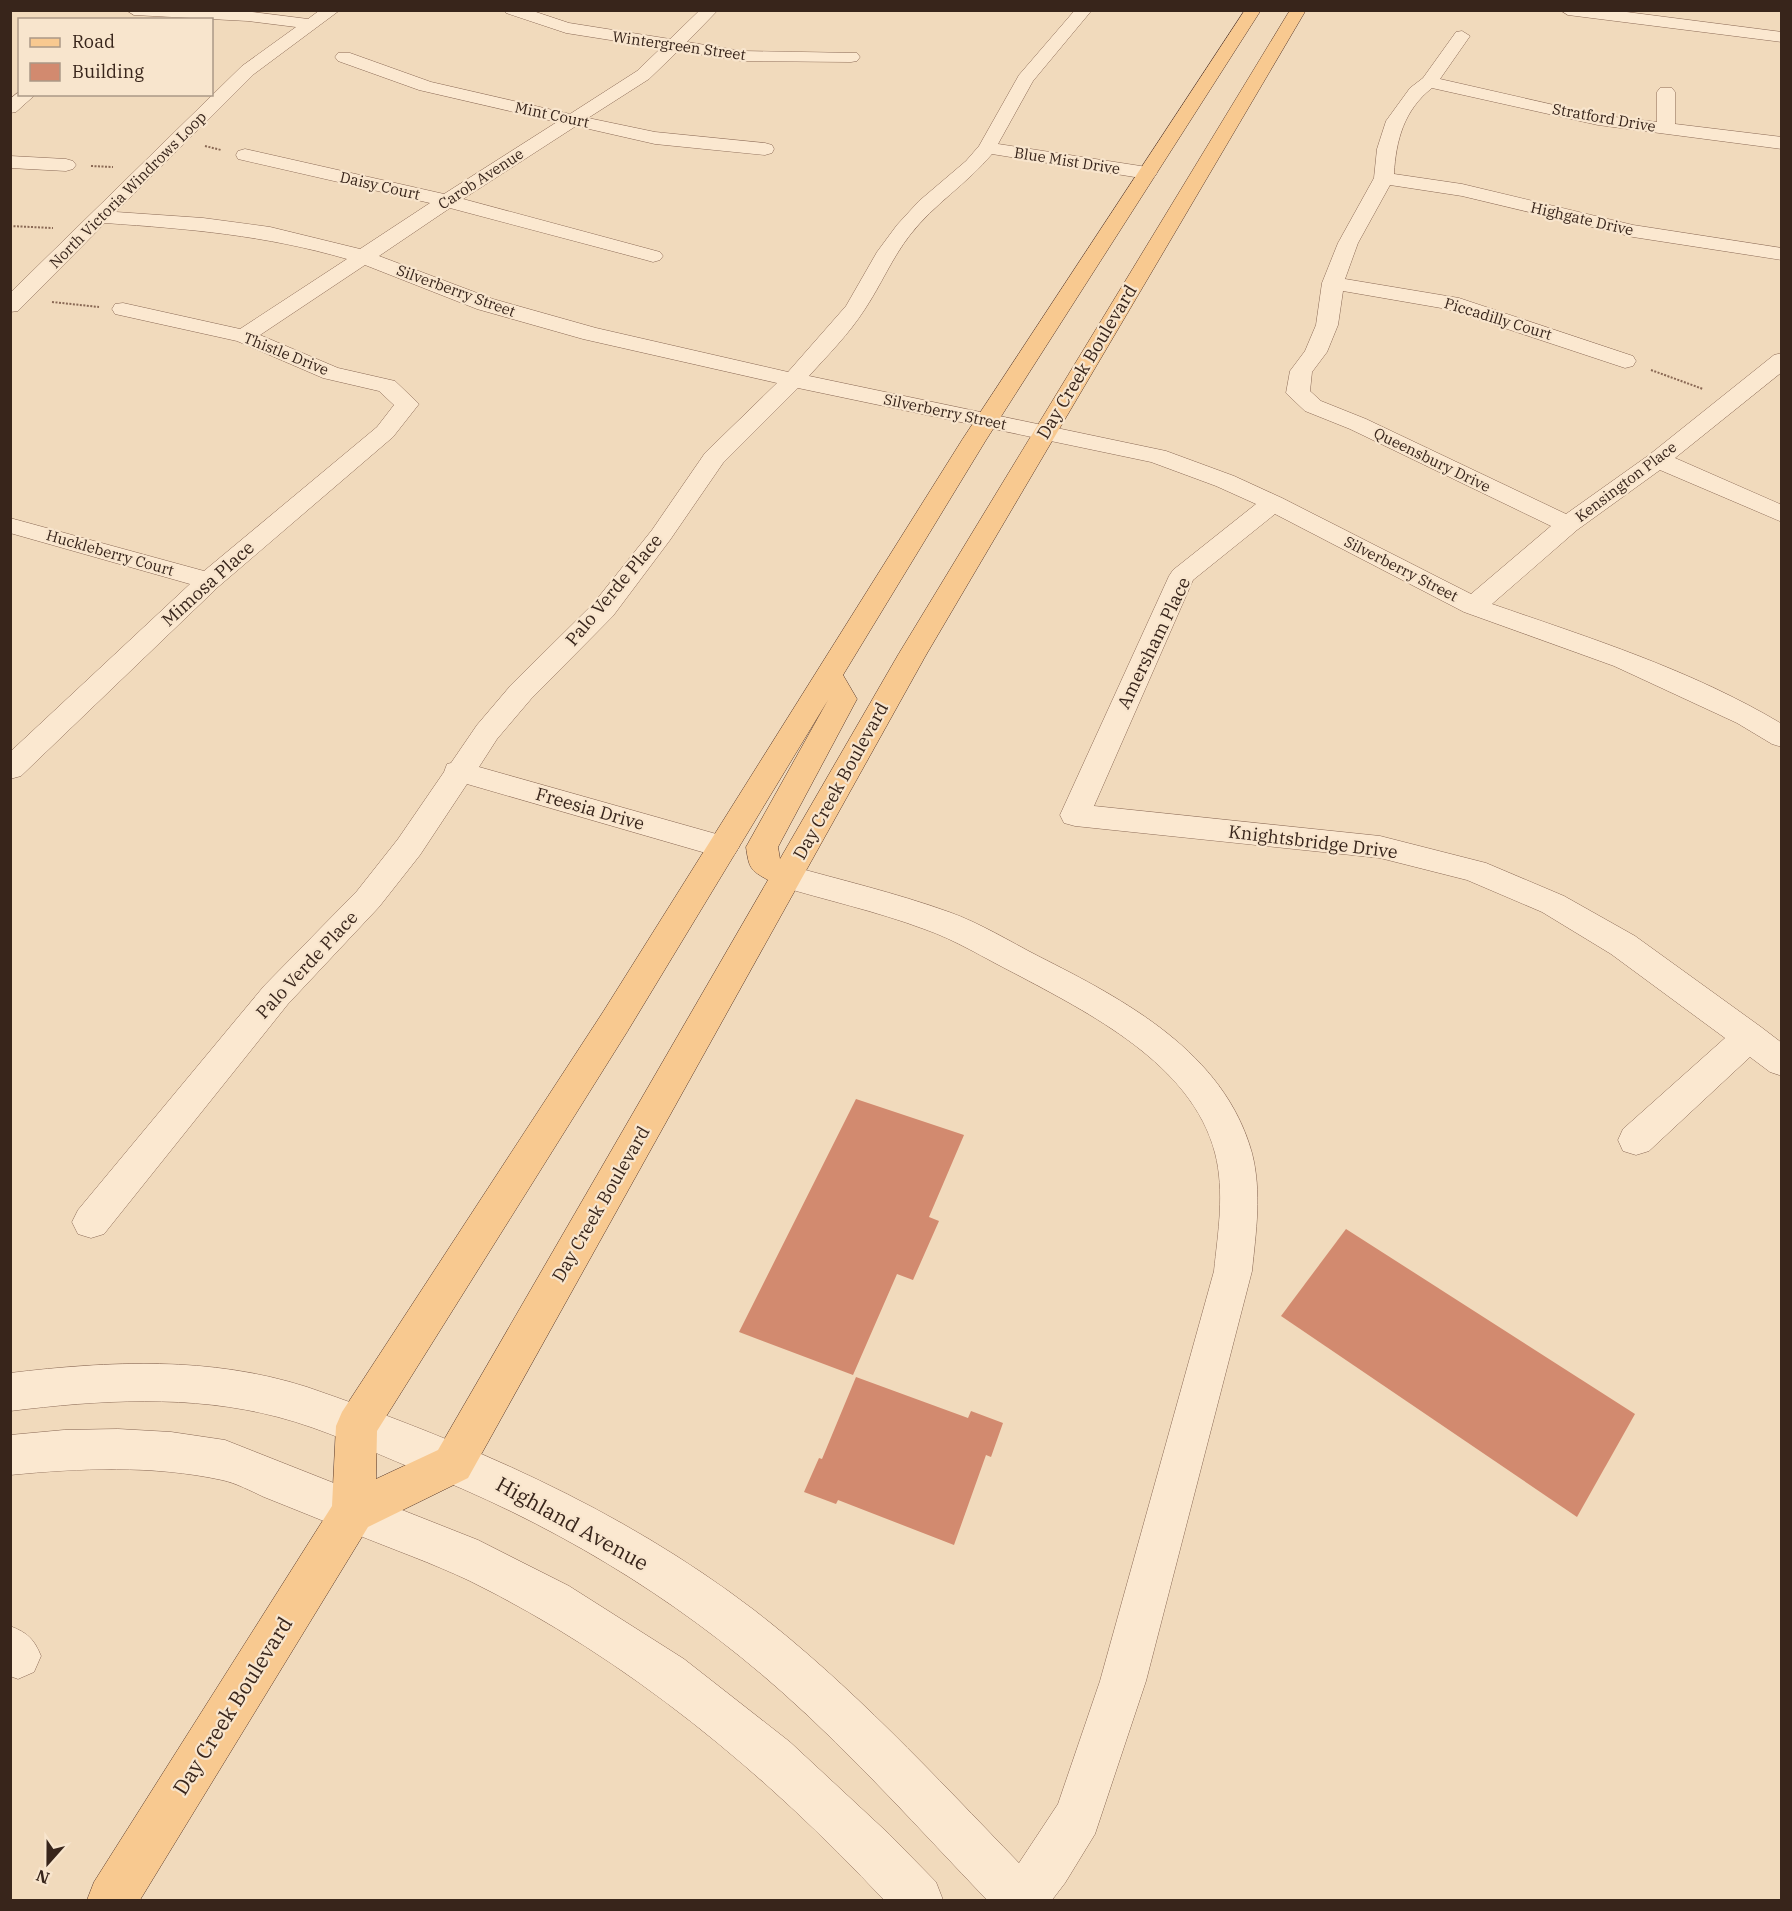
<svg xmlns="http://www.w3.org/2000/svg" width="1792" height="1911" viewBox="0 0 1792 1911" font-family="'IBM Plex Serif',serif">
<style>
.building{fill:#d28a6f}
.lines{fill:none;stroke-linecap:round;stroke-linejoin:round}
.minor-casing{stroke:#8a6955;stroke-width:1}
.major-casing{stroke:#57382a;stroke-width:1}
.path{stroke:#8a6955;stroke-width:2;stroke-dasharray:2 1.5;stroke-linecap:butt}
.minor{fill:#fbe8d0;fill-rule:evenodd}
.major{fill:#f8c990;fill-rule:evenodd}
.labels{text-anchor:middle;stroke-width:4.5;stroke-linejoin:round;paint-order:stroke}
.far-street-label{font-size:15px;fill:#38251b;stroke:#f8e5cd}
.street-label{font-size:18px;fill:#38251b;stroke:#f8e5cd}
.near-street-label{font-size:21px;fill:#38251b;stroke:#f8e5cd}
</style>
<rect width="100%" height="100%" fill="#f1dabc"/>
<g class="building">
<path d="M856,1099L964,1135L929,1217L939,1221L913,1280L897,1274L853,1375L739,1332Z"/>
<path d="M1346,1229L1635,1414L1577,1517L1281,1316Z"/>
<path d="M856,1377L968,1418L971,1411L1003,1423L991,1457L986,1455L954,1545L838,1500L836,1504L804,1492L819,1458L822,1459Z"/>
</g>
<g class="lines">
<defs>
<g id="minor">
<path d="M126,10H237L308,19L320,10H340L254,74L116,212L203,218L270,227L360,249L430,203L238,159L236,155L238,151L245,149L444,194L557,122L419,90L338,61L335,57L338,53H350L431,82L570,114L637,71L661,48L566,33L506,13L504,10H530L569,23L670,39L700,10H718L687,42L742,51L857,53L860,57L857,61L851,62L742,61L678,51L649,79L588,118L655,132L765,143L772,145L774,149L772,153L765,155L655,144L576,126L463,199L660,252L663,256L660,260L653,262L646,260L450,208L379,256L493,299L596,328L788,372L846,306L877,252L897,225L919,201L966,161L979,146L1019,75L1075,10H1092L1033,81L998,144L1147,167L1154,169L1157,173L1154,177L1147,179L992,154C967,184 934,204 910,235C892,258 881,285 865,309C849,334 828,355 809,376L1166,451L1234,476L1282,498L1471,594L1551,526L1350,429L1305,411L1286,393L1290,371L1305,351L1316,325L1322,283L1338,243L1374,178L1377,149L1386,121L1410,88L1423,78L1456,32L1462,31L1470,36L1440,79L1598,115L1657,122V92L1660,88H1672L1675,92V124L1782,137V149L1598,125L1432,88C1404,110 1396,140 1394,174L1462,184L1633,225L1782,248V260L1633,237L1462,196L1390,185L1358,243L1345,279L1459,298L1633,356L1636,361L1633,366L1625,368L1447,309L1343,291L1338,325L1327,352L1312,372L1310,391L1321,401L1366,419L1566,514L1649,455L1774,355L1782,353V372L1675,458L1782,505V522L1660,470L1577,530L1492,604C1590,638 1692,670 1782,724V747L1772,744L1737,723L1614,666L1464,612L1275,514L1193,580L1094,806L1380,836L1486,863L1564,896L1635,936L1761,1027L1782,1043V1076L1770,1072L1750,1057L1649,1151L1636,1155L1623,1151L1618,1140L1623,1129L1725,1038L1611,954L1542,912L1467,880L1380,858L1075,826L1064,823L1060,815L1169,576L1173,570L1256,504L1216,486L1151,462L798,388L723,463L670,540L613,616L531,699L497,739L479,767L734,839L739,847L734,855L723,858L467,784L420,855L379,907L288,1004L104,1234L91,1238L78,1234L72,1222L78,1210L264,986L357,891L398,839L444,772L447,764L451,763L477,725L511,685L593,604L652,530L705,453L777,383L583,339L477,309L365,265L260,335L338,368L395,381L419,404L393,437L218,587L21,776L10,779V752L190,584L10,533V518L204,571L377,427L394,405L379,391L323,378L237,341L115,314L112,309L115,304L123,303L240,329L347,259C264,235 190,229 105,223L18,311L10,312V293L242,66L296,27L248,21L134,15Z"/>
<path d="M1560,10H1611L1782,32V42L1568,15Z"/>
<path d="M20,91V94H36L16,112L10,113V99Z"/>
<path d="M10,156L66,159L73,161L76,165L73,169L66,171L10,168Z"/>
<path d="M787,865C841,880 896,893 949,912C980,923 1009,941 1038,956C1125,1000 1224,1052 1252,1153C1262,1192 1256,1232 1252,1271L1146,1681L1095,1834L1065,1883L1052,1900H987C920,1830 855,1757 782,1692C673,1595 548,1521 412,1468C368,1450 324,1429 278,1417C191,1394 99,1400 10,1411V1373C110,1361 210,1356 307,1387C466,1442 619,1507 754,1610C851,1685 934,1775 1019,1863L1058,1804L1100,1681L1214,1271C1218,1232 1225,1192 1215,1153C1192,1064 1089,1013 1014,973C984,958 956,940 924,929C876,911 825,900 776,885L771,877L776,869Z"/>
<path d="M118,1429L171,1432L225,1440L478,1540L569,1586L684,1659L790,1742L889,1834L936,1882L943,1900H884C765,1773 628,1659 470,1581C432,1563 392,1549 353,1533C324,1521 294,1509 264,1497C251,1491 236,1483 222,1480C153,1465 80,1468 10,1475V1435L64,1430Z"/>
<path d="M10,1626C28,1633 34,1639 41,1656L34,1672L18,1679L10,1676Z"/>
</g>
<path id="major" d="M1245,10H1261L986,440L843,675L857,699L778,847L780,859L898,655L1290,10H1306L926,655L468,1478L368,1527L140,1900H87L94,1882L332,1506L336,1426L342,1412L603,1012L962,440ZM828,700L746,847C749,868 750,870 768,880L438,1450L376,1479L377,1431L627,1032Z"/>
</defs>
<use href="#minor" class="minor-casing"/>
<use href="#major" class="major-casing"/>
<g class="path">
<path d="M205,146L221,150"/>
<path d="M91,166L113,167"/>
<path d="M10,226L53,228"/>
<path d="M52,302L99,307"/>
<path d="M1651,370L1703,389"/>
</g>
<use href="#minor" class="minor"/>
<use href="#major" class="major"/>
</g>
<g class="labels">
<g class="far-street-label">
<text transform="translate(679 46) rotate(8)" y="5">Wintergreen Street</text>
<text transform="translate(552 115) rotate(12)" y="5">Mint Court</text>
<text transform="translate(1604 118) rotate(10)" y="5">Stratford Drive</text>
<text transform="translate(1067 161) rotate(9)" y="5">Blue Mist Drive</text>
<text transform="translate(481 179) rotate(-33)" y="5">Carob Avenue</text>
<text transform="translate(380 186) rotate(13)" y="5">Daisy Court</text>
<text transform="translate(128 190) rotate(-45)" y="5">North Victoria Windrows Loop</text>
<text transform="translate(1582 219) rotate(13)" y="5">Highgate Drive</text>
<text transform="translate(456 291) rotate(20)" y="5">Silverberry Street</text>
<text transform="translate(1498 319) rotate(17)" y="5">Piccadilly Court</text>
<text transform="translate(286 354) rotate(22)" y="5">Thistle Drive</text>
<text transform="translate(945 412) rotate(12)" y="5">Silverberry Street</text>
<text transform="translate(1432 460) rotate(26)" y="5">Queensbury Drive</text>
<text transform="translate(1626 482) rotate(-37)" y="5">Kensington Place</text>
<text transform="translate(110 553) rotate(16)" y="5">Huckleberry Court</text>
<text transform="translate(1401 569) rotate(27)" y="5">Silverberry Street</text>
</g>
<g class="street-label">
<text transform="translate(1087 362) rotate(-59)" y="6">Day Creek Boulevard</text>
<text transform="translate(208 584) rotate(-42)" y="6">Mimosa Place</text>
<text transform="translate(614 590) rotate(-50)" y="6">Palo Verde Place</text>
<text transform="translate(1154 643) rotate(-64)" y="6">Amersham Place</text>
<text transform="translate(841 781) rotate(-61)" y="6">Day Creek Boulevard</text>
<text transform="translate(590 809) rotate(16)" y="6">Freesia Drive</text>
<text transform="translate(1313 842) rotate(7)" y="6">Knightsbridge Drive</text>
<text transform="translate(307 965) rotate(-47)" y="6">Palo Verde Place</text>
<text transform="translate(601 1204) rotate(-60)" y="6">Day Creek Boulevard</text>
</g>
<g class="near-street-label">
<text transform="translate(572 1524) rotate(29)" y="7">Highland Avenue</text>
<text transform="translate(233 1706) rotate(-58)" y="7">Day Creek Boulevard</text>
</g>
</g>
<rect width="1792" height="1911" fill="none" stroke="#38251b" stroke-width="24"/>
<rect x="18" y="18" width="195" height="78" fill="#f8e5cd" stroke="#ab9886" stroke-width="1.5"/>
<rect x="30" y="38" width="30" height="9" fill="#f8c990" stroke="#ab9886" stroke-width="1.5"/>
<text x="72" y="48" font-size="18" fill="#38251b">Road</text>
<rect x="30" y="63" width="30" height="18" fill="#d28a6f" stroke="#ab9886" stroke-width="1.5"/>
<text x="72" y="78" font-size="18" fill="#38251b">Building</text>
<g transform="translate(48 1863) rotate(201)" stroke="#f8e5cd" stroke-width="4.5" paint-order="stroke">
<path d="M0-4.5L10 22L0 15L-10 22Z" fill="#38251b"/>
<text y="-9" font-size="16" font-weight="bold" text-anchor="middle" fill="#38251b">N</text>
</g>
</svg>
